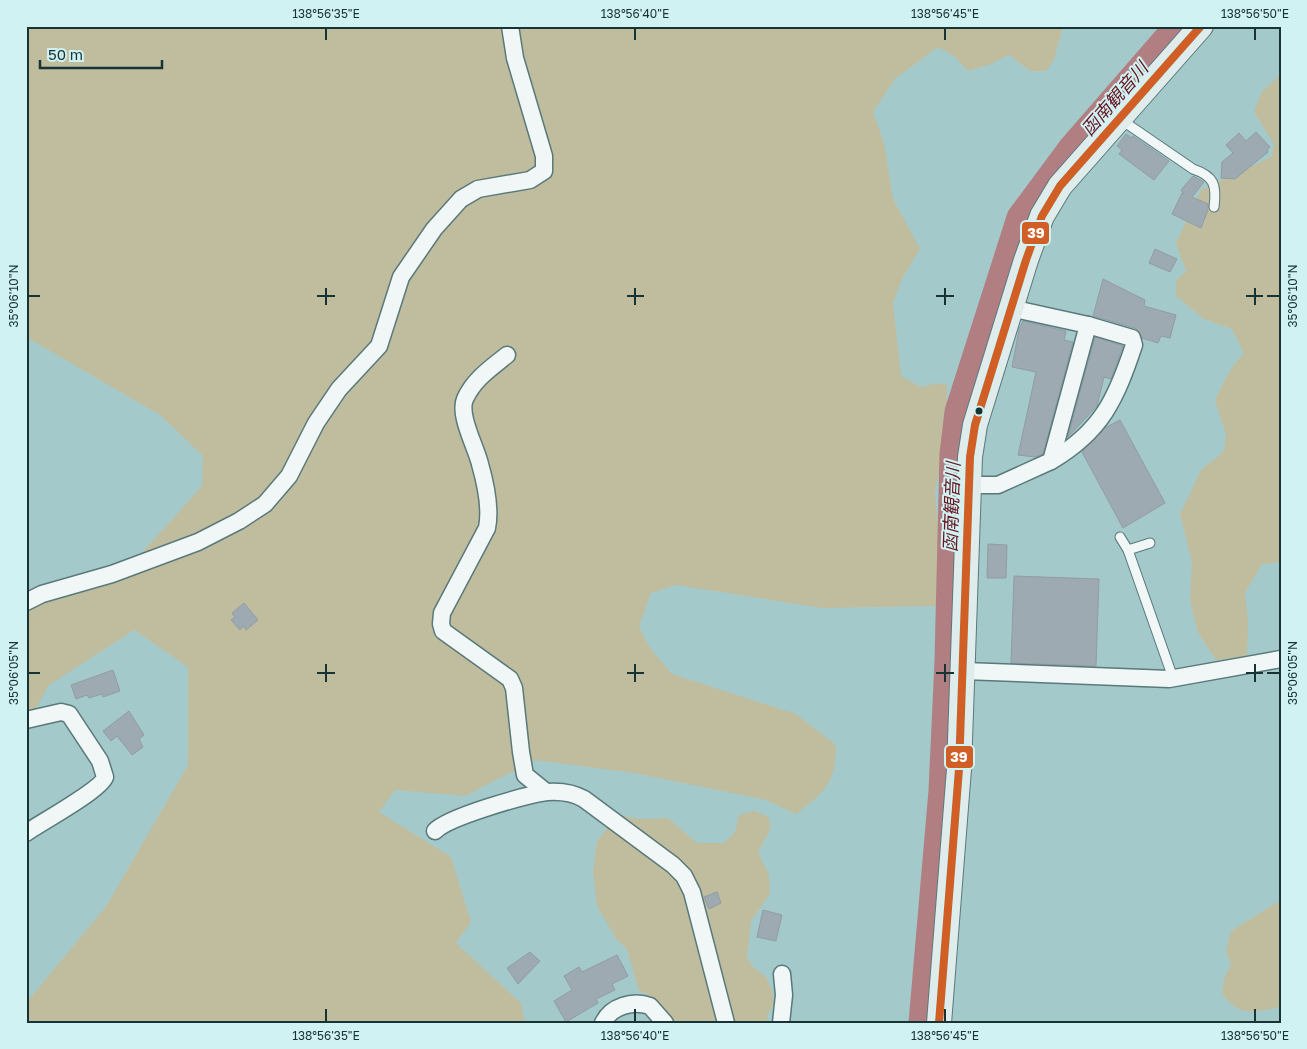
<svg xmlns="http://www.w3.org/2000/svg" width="1307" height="1049" viewBox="0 0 1307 1049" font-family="'Golos Text','Noto Sans JP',sans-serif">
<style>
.green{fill:#c0bd9e}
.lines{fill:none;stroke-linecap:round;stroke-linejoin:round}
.river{stroke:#b17f82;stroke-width:29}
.building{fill:#9eaab2;stroke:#919ca4}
.lane-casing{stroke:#59797a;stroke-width:11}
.street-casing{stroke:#59797a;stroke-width:19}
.secondary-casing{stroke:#59797a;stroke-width:26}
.lane{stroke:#f1f7f7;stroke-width:9}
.street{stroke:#f1f7f7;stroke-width:16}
.secondary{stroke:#e0ecec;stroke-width:24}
.bus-1-casing{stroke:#d1f2f2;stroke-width:11}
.bus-1{stroke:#d15e25;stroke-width:8}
.ticks{fill:none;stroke:#173334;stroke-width:2}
.bus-dot{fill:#173334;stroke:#d1f2f2;stroke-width:2}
.labels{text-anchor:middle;stroke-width:4;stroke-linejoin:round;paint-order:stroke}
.water-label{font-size:18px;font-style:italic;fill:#671521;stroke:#d1f2f2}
.line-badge{stroke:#d1f2f2;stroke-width:2}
.badge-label{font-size:14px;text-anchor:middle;font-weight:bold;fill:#fff}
.neatline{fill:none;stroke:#173334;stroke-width:2}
.ticks-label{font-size:12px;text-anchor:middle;fill:#173334}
</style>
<rect width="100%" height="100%" fill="#a4c9ca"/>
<g class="green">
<path d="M26,26H1068L1062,30L1054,60L1046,71H1030L1009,55L991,64L968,71L954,56L938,47L895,79L873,112L884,143L893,199L920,249L903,277L893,303L901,376L921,387L938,383L947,385V429L935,493L941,561L938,606L822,608L676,585L651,593L639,627L650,648L672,674L796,714L836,745C836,783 825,792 796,814L766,800L634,773L535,760L465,796L395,790L379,812L451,857L471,922L456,943L521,1003L525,1023H26V1003L107,905L188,765V667L134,630L49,685L26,725V600L115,568L140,555L202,486L203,456L160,415L26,337Z"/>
<path d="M1281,74V562L1262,564L1245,593L1248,621L1247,656L1216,660L1198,633L1190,600L1192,562L1180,514L1201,470L1224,451L1226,435L1215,400L1230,370L1244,353L1232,329L1204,319L1176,296V281L1186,271L1176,243L1201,190L1271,157L1274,144L1254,112L1261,93Z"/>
<path d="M754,811L768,816L771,828L758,852L769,875L770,894L751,921L747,957L752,966L766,977L772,990L774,1004L767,1016L768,1023H670C666,1003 656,998 639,991L627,949L617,940L597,906L593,872L597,841L619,814C635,821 651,819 668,818L697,843H724L735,832L739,815Z"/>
<path d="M1281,900V1007C1255,1012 1238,1018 1222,993L1224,978L1231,965L1226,950L1231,931Z"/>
</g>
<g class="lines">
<path class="river" d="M923,1023L943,791L949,661L954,454L959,412L1021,218L1073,148L1179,26"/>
</g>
<g class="building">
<path d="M1256,132L1270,147L1267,150L1268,152L1235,179L1221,178L1222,162L1233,153L1226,145L1239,133L1246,141Z"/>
<path d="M1126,134L1132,138L1133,136L1169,161L1154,180L1119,154L1122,150L1117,146Z"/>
<path d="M1193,176L1204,182L1192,197L1208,204V210L1201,228L1172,214L1182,193L1184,194L1181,190Z"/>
<path d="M1155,249L1177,259L1170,272L1149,263Z"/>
<path d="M1103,279L1145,300L1144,306L1176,315L1170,338L1161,336L1158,343L1142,338L1135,328L1093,316Z"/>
<path d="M1023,321L1066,331L1064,340L1073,342L1043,454L1035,457L1018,455L1036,372L1012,367L1019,329Z"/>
<path d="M1095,337L1123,346L1111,379L1104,377L1097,406L1068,437Z"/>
<path d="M1120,420L1165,503L1123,528L1082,452L1105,428Z"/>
<path d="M988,544L1007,545L1006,578H987Z"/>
<path d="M1014,576L1099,579L1096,666L1011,663Z"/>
<path d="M244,603L258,620L246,630L244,626L240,630L231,620L235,617L232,613Z"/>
<path d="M113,670L120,691L103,697L102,694L89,698L87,695L76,699L71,685Z"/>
<path d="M129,711L144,735L139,739L143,747L132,755L117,736L111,741L103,731Z"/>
<path d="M717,892L721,903L709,909L704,897Z"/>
<path d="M763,910L782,915L776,941L757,937Z"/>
<path d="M530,952L540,961L518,984L507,968Z"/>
<path d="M617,955L628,976L612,984L615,990L596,999L598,1003L566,1022L554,1001L572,990L564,976L579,967L582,972Z"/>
</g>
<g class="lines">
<defs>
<g id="lane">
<path d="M1120,119L1193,169C1214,176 1217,185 1214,207"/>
<path d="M1120,537L1128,550L1173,678"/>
<path d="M1128,550L1150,543"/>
</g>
<g id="street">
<path d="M1010,308L1088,325L1132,338L1134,345C1116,399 1102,431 1051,461"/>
<path d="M507,355C491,368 474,379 465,399C458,415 476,447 480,464C486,485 491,508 487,528L442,613L441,624L443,631L510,679L514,688L521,752L525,775L546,792"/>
<path d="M969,485H998L1051,461L1088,325"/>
<path d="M26,602L42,594L112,574L198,542L239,521L265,504L289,476L316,423L339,389L379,346L401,277L434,229L461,199L478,189L530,180L544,171V156L515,58L510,26"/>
<path d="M964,671L1169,679L1281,659"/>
<path d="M26,720L61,712L69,714L100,761L105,777C101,790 40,823 26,833"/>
<path d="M435,831C448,817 525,795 547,792C560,791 572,792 584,799L673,865L684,876L692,892L726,1023"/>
<path d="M603,1023C611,1006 633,1000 650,1006L665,1023"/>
<path d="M781,1023L784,995L782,974"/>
</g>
<path id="secondary" d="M939,1023L959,769L970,457L975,425L1026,260L1042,216L1060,186L1201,26"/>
</defs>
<use href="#lane" class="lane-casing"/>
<use href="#street" class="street-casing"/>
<use href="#secondary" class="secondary-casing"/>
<use href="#lane" class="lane"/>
<use href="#street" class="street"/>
<use href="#secondary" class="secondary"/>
<defs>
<path id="bus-1" d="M939,1023L959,769L970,457L975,425L1026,260L1042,216L1060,186L1201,26"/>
</defs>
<use href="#bus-1" class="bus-1-casing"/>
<use href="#bus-1" class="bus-1"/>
</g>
<path class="ticks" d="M326,28V40M635,28V40M945,28V40M1255,28V40M326,288V305M635,288V305M945,288V305M1255,288V305M28,296H40M317,296H335M627,296H644M936,296H954M1246,296H1263M1267,296H1280M326,664V682M635,664V682M945,664V682M1255,664V682M28,673H40M317,673H335M627,673H644M936,673H954M1246,673H1263M1267,673H1280M326,1009V1022M635,1009V1022M945,1009V1022M1255,1009V1022"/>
<circle class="bus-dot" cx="979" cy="411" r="4.5"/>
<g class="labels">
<g class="water-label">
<text transform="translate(1115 99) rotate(-49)" y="6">函南観音川</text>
<text transform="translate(952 507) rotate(-88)" y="6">函南観音川</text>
</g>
</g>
<g class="line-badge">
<rect x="1021" y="221" width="29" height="24" rx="5" fill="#d15e25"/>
<rect x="945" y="745" width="29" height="24" rx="5" fill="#d15e25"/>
</g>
<g class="badge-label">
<text x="1036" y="238">39</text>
<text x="959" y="762">39</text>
</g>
<rect width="1307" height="1049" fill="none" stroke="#d1f2f2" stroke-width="55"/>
<path d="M40 60v8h122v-8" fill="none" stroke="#173334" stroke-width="2.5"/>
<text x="48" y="60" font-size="15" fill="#173334" stroke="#d1f2f2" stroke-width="4" paint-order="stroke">50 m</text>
<rect x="28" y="28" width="1252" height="994" class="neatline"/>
<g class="ticks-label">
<text x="326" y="18">138°56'35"E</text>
<text x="635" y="18">138°56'40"E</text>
<text x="945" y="18">138°56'45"E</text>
<text x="1255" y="18">138°56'50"E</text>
<text transform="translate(14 296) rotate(-90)" y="4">35°06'10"N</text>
<text transform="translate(1293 296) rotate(-90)" y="4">35°06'10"N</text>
<text transform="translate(14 673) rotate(-90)" y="4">35°06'05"N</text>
<text transform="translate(1293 673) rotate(-90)" y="4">35°06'05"N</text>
<text x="326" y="1040">138°56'35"E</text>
<text x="635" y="1040">138°56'40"E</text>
<text x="945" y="1040">138°56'45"E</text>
<text x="1255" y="1040">138°56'50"E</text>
</g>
</svg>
